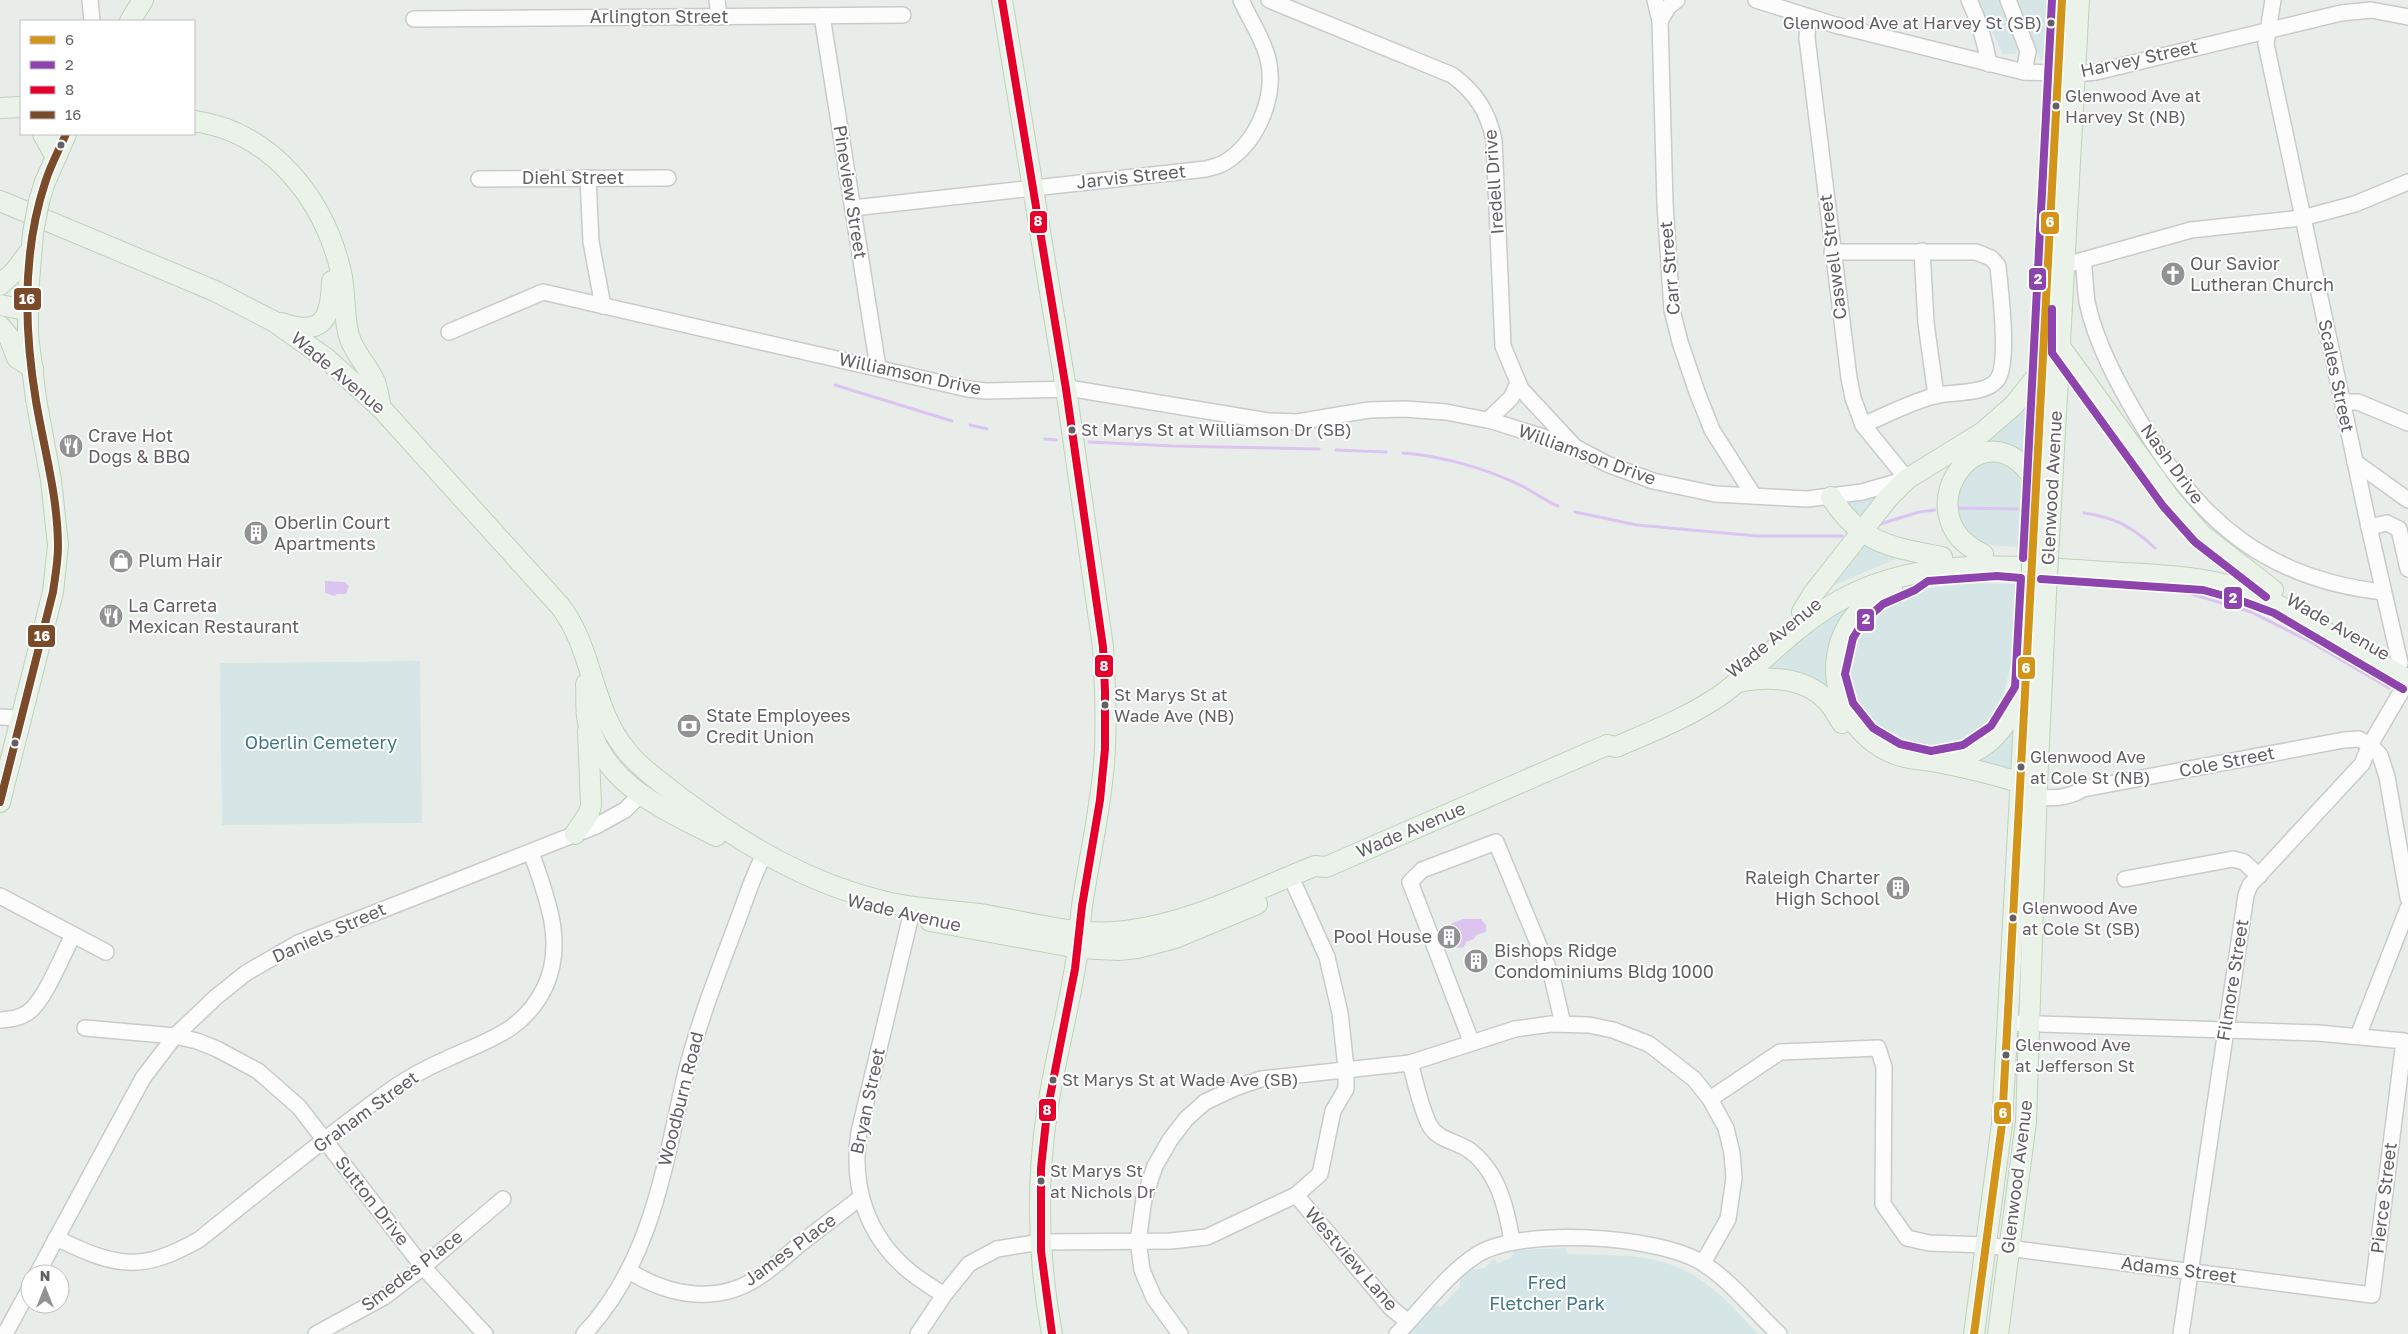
<svg xmlns="http://www.w3.org/2000/svg" width="2408" height="1334" viewBox="0 0 2408 1334" font-family="'Golos Text',sans-serif">
<style>
.green{fill:#d6e6e6}
.water{fill:#dcc4f1}
.lines{fill:none;stroke-linecap:round;stroke-linejoin:round}
.stream{stroke:#dcc4f1;stroke-width:3}
.minor-casing{stroke:#c9cbcb;stroke-width:18}
.major-casing{stroke:#bed2ba;stroke-width:22}
.minor{stroke:#fcfcfc;stroke-width:15}
.major{stroke:#eaf2ea;stroke-width:20}
.major-bridge-casing{stroke:#bed2ba;stroke-width:22;stroke-linecap:butt}
.major-bridge{stroke:#eaf2ea;stroke-width:20}
.bus-1-casing{stroke:#fff;stroke-width:11}
.bus-2-casing{stroke:#fff;stroke-width:11}
.bus-3-casing{stroke:#fff;stroke-width:11}
.bus-4-casing{stroke:#fff;stroke-width:11}
.bus-1{stroke:#d29419;stroke-width:8}
.bus-2{stroke:#8e44ad;stroke-width:8}
.bus-3{stroke:#e4002b;stroke-width:8}
.bus-4{stroke:#7a4b2a;stroke-width:8}
.bus-dot{fill:#635f65;stroke:#fff;stroke-width:2}
.labels{text-anchor:middle;stroke-width:4;stroke-linejoin:round;paint-order:stroke}
.bus-label{font-size:17px;fill:#635f65;stroke:#fff;text-anchor:start}
.street-label{font-size:18px;fill:#635f65;stroke:#fff}
.poi-label{font-size:18px;fill:#635f65;stroke:#fff;text-anchor:start}
.park-label{font-size:18px;fill:#427782;stroke:#fff}
.line-badge{stroke:#fff;stroke-width:2}
.badge-label{font-size:14px;text-anchor:middle;font-weight:bold;fill:#fff}
</style>
<rect width="100%" height="100%" fill="#e9ede9"/>
<g class="green">
<path d="M1977,0H2001L2018,44L2016,54H2003Z"/>
<path d="M2017,0H2051L2048,54L2044,61L2040,59Z"/>
<path d="M2024,407L2030,409L2028,454L2025,456C2012,445 1996,440 1979,445Z"/>
<path d="M1993,461C2008,466 2018,471 2024,487L2021,547C2009,546 1997,547 1986,543C1965,536 1953,510 1958,489C1960,482 1969,473 1973,467Z"/>
<path d="M1881,493L1862,520L1846,503L1848,501Z"/>
<path d="M1858,540L1900,557L1826,589Z"/>
<path d="M1982,583L2018,584L2017,600L2021,601L2011,664L1997,722L1977,741L1952,753L1906,752L1859,721L1842,676L1854,625C1904,589 1922,587 1982,583Z"/>
<path d="M1855,604L1834,692L1763,673C1791,646 1820,622 1855,604Z"/>
<path d="M420,661L422,823L222,825L220,663Z"/>
<path d="M2010,732L2013,733L2011,771L1972,766Z"/>
<path d="M1565,1248L1568,1254C1615,1255 1666,1252 1705,1283C1725,1297 1741,1316 1758,1334H1406L1431,1304L1441,1307L1460,1287V1277L1470,1270L1485,1268L1494,1258L1498,1263L1511,1258L1515,1250Z"/>
</g>
<g class="water">
<path d="M325,581L345,582L349,586L346,594H337L335,596L325,593Z"/>
<path d="M1463,919H1481L1486,925V932L1476,935L1474,939L1466,942L1464,947L1458,948L1454,943L1448,929L1450,924Z"/>
</g>
<g class="lines">
<g class="stream">
<path d="M835,385L952,421"/>
<path d="M970,425L987,429"/>
<path d="M1045,439L1056,440"/>
<path d="M1089,442L1173,446L1319,449"/>
<path d="M1336,450L1386,452"/>
<path d="M1403,453C1443,456 1488,469 1524,487C1535,493 1546,501 1558,506"/>
<path d="M1959,508L2017,509"/>
<path d="M1575,512L1637,525L1757,536H1842"/>
<path d="M2084,513C2114,517 2133,527 2155,548"/>
<path d="M1877,525L1919,512L1935,510"/>
<path d="M2172,588L2251,612L2309,641L2389,688"/>
</g>
<defs>
<g id="minor">
<path d="M90,0L92,21"/>
<path d="M717,0L719,17"/>
<path d="M1269,0L1452,75C1475,92 1488,111 1494,140L1503,346L1521,389L1574,446"/>
<path d="M1655,0L1660,21L1665,204L1672,310L1680,342L1697,392L1712,430L1754,496"/>
<path d="M1756,0L1835,25L2024,72L2074,74L2096,72L2341,13L2371,10L2408,17"/>
<path d="M1969,0C1979,21 1985,41 1989,64"/>
<path d="M2008,0L2028,51L2024,72"/>
<path d="M2273,0L2266,44L2369,527L2400,663"/>
<path d="M822,16L878,367"/>
<path d="M414,19L903,15"/>
<path d="M1660,21L1668,7L1677,0"/>
<path d="M588,178L591,242L603,306"/>
<path d="M479,179L668,178"/>
<path d="M853,208L1206,169C1212,167 1219,166 1224,163C1257,143 1277,97 1268,59C1263,38 1250,20 1241,0"/>
<path d="M1922,251L1926,323L1936,396"/>
<path d="M1832,252H1976L1991,258L1998,266C2000,289 2010,363 1997,380C1986,394 1955,392 1938,395C1915,400 1886,415 1863,425"/>
<path d="M2083,260C2085,274 2085,288 2087,302C2096,344 2119,386 2141,423C2199,521 2266,579 2383,592"/>
<path d="M2073,263L2191,230L2302,218L2355,204L2408,182"/>
<path d="M449,332L543,292L968,389L986,391L1074,389L1268,421L1297,422L1369,410L1404,409L1446,412L1492,421L1575,447L1607,464L1653,481L1715,494L1807,499L1862,492L1907,479L1863,425L1853,398L1849,378L1807,38L1808,18"/>
<path d="M2342,402H2358L2408,423"/>
<path d="M1488,420L1511,398L1518,383"/>
<path d="M2355,462L2408,500"/>
<path d="M2369,527L2387,523L2399,529L2408,569"/>
<path d="M0,717L22,718"/>
<path d="M2036,797C2052,799 2069,798 2083,789L2344,740L2359,739L2370,745L2380,755L2387,777L2408,898"/>
<path d="M2125,879L2233,859L2244,862L2259,876"/>
<path d="M0,896L106,952"/>
<path d="M913,907L859,1132C851,1186 866,1235 909,1271C920,1280 932,1287 944,1295"/>
<path d="M0,1020C10,1019 18,1019 27,1013C44,1003 63,954 73,935"/>
<path d="M85,1028L175,1036L197,1041L217,1049L258,1071L299,1107L423,1267L485,1334"/>
<path d="M2358,1036L2408,908"/>
<path d="M1471,1041L1410,882L1422,870L1496,842L1552,977L1563,1024"/>
<path d="M1410,1063C1416,1083 1420,1107 1430,1126C1438,1140 1456,1141 1469,1150C1498,1171 1507,1209 1512,1242"/>
<path d="M1710,1099L1780,1052L1878,1048L1884,1067L1883,1204L1907,1238L1929,1243L1985,1245L2372,1295L2404,1041L2318,1033L2008,1023"/>
<path d="M1296,1195L1391,1308L1408,1322"/>
<path d="M56,1238C116,1267 141,1273 200,1239C261,1190 322,1140 385,1094C405,1079 428,1067 451,1057C491,1039 524,1030 545,987C566,941 546,896 531,852"/>
<path d="M629,1271C671,1297 720,1305 762,1275C775,1266 788,1254 800,1244C820,1228 841,1213 861,1197"/>
<path d="M37,1274L143,1078L175,1036L216,997L246,973L298,943L596,826L625,810L640,795"/>
<path d="M5,1334L30,1288"/>
<path d="M316,1334L384,1297L423,1267L503,1199"/>
<path d="M584,1334C651,1263 664,1168 685,1076C698,1024 717,975 736,925C745,902 752,877 764,855"/>
<path d="M918,1334L944,1295L969,1264L997,1249L1041,1242L1171,1241L1207,1237L1296,1195L1320,1174L1333,1111L1346,1089V1068L1340,1013L1327,957L1295,886"/>
<path d="M1180,1334L1154,1298L1142,1270L1138,1241L1144,1199L1155,1166L1170,1140L1186,1119L1205,1102L1235,1088L1261,1079L1410,1063L1515,1029L1551,1024L1589,1025L1613,1030L1649,1044L1694,1079L1710,1099L1726,1128L1732,1153L1734,1178L1728,1219L1703,1263"/>
<path d="M1397,1334C1423,1308 1444,1277 1475,1256C1518,1226 1660,1235 1704,1264C1732,1282 1754,1311 1779,1334"/>
<path d="M2181,1334L2246,895L2250,885L2362,764L2370,745L2408,680"/>
</g>
<g id="major">
<path d="M1002,0L1066,389L1103,647C1105,686 1107,725 1104,764C1100,812 1089,859 1082,906C1080,920 1080,934 1078,948C1071,1003 1055,1057 1047,1112C1036,1186 1038,1260 1052,1334"/>
<path d="M130,21L143,0"/>
<path d="M0,108L21,107"/>
<path d="M194,121C272,132 324,199 341,272C346,293 343,315 349,336C354,353 368,366 375,382C378,390 379,400 381,408"/>
<path d="M43,134L56,157"/>
<path d="M0,201L215,291L275,322L327,359L381,408L560,606C593,648 591,708 626,750C641,769 662,783 681,798C744,845 809,884 886,902C919,910 953,910 986,915C1031,923 1080,937 1126,931C1192,923 1254,890 1315,866L1326,867L1607,745L1616,747C1653,731 1692,716 1725,692C1767,659 1800,620 1848,596C1930,555 2019,567 2106,572C2152,575 2199,575 2244,590C2274,601 2301,618 2329,634C2355,650 2382,665 2408,680"/>
<path d="M39,201L45,182L66,134"/>
<path d="M0,285L15,271L30,251"/>
<path d="M0,305L27,310"/>
<path d="M281,323C323,337 331,319 332,281"/>
<path d="M0,326L9,337L17,358L33,368"/>
<path d="M2061,348L2171,500L2202,535L2273,590"/>
<path d="M1831,497C1861,544 1891,547 1942,557"/>
<path d="M2033,538L2062,0"/>
<path d="M2049,539L2079,0"/>
<path d="M1983,554C1899,516 1984,394 2037,484"/>
<path d="M1892,589C1863,600 1841,626 1837,657C1831,698 1857,739 1895,754C1909,760 1923,759 1937,762C1968,768 2002,776 2033,787"/>
<path d="M1802,612L1813,594L1888,498L1907,479L1983,432L2014,405L2037,376L2042,365"/>
<path d="M1737,682C1769,676 1806,676 1829,703C1834,709 1838,716 1842,723"/>
<path d="M586,684C587,696 585,710 588,722C604,785 664,809 716,836"/>
<path d="M1941,761C1985,756 2002,733 2022,697"/>
<path d="M0,802L53,592L58,545L51,480L36,399L28,335V294L33,233"/>
<path d="M575,834L589,813L591,805L588,731"/>
<path d="M930,921L1078,948L1119,950L1137,948L1175,938L1257,904"/>
<path d="M1974,1334L2002,1124L2031,593"/>
<path d="M1998,1334L2026,1122L2037,785L2046,594"/>
</g>
</defs>
<use href="#minor" class="minor-casing"/>
<use href="#major" class="major-casing"/>
<use href="#minor" class="minor"/>
<use href="#major" class="major"/>
<defs>
<g id="major-bridge">
<path d="M33,233L39,201"/>
<path d="M2031,593L2033,538"/>
<path d="M2046,594L2049,539"/>
</g>
</defs>
<use href="#major-bridge" class="major-bridge-casing"/>
<use href="#major-bridge" class="major-bridge"/>
<defs>
<path id="bus-1" d="M1974,1334L2002,1124L2062,0"/>
<g id="bus-2">
<path d="M2052,309V353L2163,506L2195,542L2266,597"/>
<path d="M2023,558L2052,0"/>
<path d="M1997,576L2021,578L2015,687L1991,726L1963,745L1931,751L1900,744L1873,728L1853,703L1845,674L1853,638L1863,622L1883,604L1915,590L1928,581Z"/>
<path d="M2041,579L2203,590L2239,600L2274,613L2403,689"/>
</g>
<path id="bus-3" d="M1002,0L1066,389L1103,647L1105,691V749L1100,800L1082,906L1075,969L1047,1112L1041,1168V1251L1052,1334"/>
<path id="bus-4" d="M0,802L53,592C55,577 58,562 58,547C58,497 44,449 36,401C24,329 22,253 45,183C50,166 59,150 66,134"/>
</defs>
<use href="#bus-1" class="bus-1-casing"/>
<use href="#bus-2" class="bus-2-casing"/>
<use href="#bus-3" class="bus-3-casing"/>
<use href="#bus-4" class="bus-4-casing"/>
<use href="#bus-1" class="bus-1"/>
<use href="#bus-2" class="bus-2"/>
<use href="#bus-3" class="bus-3"/>
<use href="#bus-4" class="bus-4"/>
</g>
<defs>
<symbol id="church-disc" viewBox="-11 -11 22 22"><circle r="9.5" fill="#929193" stroke="#fff"/><path d="M-1.2-6h2.4v3.5h3.3v2.4h-3.3V6h-2.4V-.1h-3.3v-2.4h3.3Z" fill="#fff"/></symbol>
<symbol id="restaurant-disc" viewBox="-11 -11 22 22"><circle r="9.5" fill="#929193" stroke="#fff"/><path d="M-5-6h1v4h1v-4h1v4h1v-4h1v5L-1.5 .5V6h-2V.5L-5-1ZM5-6V6H3V1.5H1.5Q1.5-4 5-6Z" fill="#fff"/></symbol>
<symbol id="building-disc" viewBox="-11 -11 22 22"><circle r="9.5" fill="#929193" stroke="#fff"/><path d="M-4-6H4V6H1V3H-1V6H-4ZM-2.5-4.3h1.7v1.8h-1.7ZM.8-4.3h1.7v1.8H.8ZM-2.5-1h1.7V.8h-1.7ZM.8-1h1.7V.8H.8Z" fill="#fff"/></symbol>
<symbol id="shop-disc" viewBox="-11 -11 22 22"><circle r="9.5" fill="#929193" stroke="#fff"/><path d="M-5-2.5h2.3a2.7 3.5 0 0 1 5.4 0H5L5.5 6h-11ZM-1.5-2.5h3a1.5 2.3 0 0 0-3 0Z" fill="#fff"/></symbol>
<symbol id="bank-disc" viewBox="-11 -11 22 22"><circle r="9.5" fill="#929193" stroke="#fff"/><path d="M-6-4H6V4H-6ZM0-2.3a2.3 2.3 0 1 0 0 4.6a2.3 2.3 0 1 0 0-4.6Z" fill="#fff"/></symbol>
</defs>
<g fill-rule="evenodd">
<use href="#church-disc" x="2159" y="260" width="28" height="28"/>
<use href="#restaurant-disc" x="57" y="432" width="28" height="28"/>
<use href="#building-disc" x="242" y="519" width="28" height="28"/>
<use href="#shop-disc" x="107" y="547" width="28" height="28"/>
<use href="#restaurant-disc" x="97" y="602" width="28" height="28"/>
<use href="#bank-disc" x="675" y="712" width="28" height="28"/>
<use href="#building-disc" x="1884" y="874" width="28" height="28"/>
<use href="#building-disc" x="1435" y="923" width="28" height="28"/>
<use href="#building-disc" x="1462" y="947" width="28" height="28"/>
</g>
<g class="bus-dot">
<circle cx="2051" cy="23" r="4.5"/>
<circle cx="2056" cy="106" r="4.5"/>
<circle cx="61" cy="145" r="4.5"/>
<circle cx="1072" cy="430" r="4.5"/>
<circle cx="1105" cy="705" r="4.5"/>
<circle cx="15" cy="743" r="4.5"/>
<circle cx="2021" cy="767" r="4.5"/>
<circle cx="2013" cy="918" r="4.5"/>
<circle cx="2006" cy="1055" r="4.5"/>
<circle cx="1053" cy="1080" r="4.5"/>
<circle cx="1041" cy="1181" r="4.5"/>
</g>
<g class="labels">
<g class="bus-label">
<text x="2042" y="29" text-anchor="end">Glenwood Ave at Harvey St (SB)</text>
<text x="2065" y="102">Glenwood Ave at<tspan x="2065" dy="21">Harvey St (NB)</tspan></text>
<text x="1081" y="436">St Marys St at Williamson Dr (SB)</text>
<text x="1114" y="701">St Marys St at<tspan x="1114" dy="21">Wade Ave (NB)</tspan></text>
<text x="2030" y="763">Glenwood Ave<tspan x="2030" dy="21">at Cole St (NB)</tspan></text>
<text x="2022" y="914">Glenwood Ave<tspan x="2022" dy="21">at Cole St (SB)</tspan></text>
<text x="2015" y="1051">Glenwood Ave<tspan x="2015" dy="21">at Jefferson St</tspan></text>
<text x="1062" y="1086">St Marys St at Wade Ave (SB)</text>
<text x="1050" y="1177">St Marys St<tspan x="1050" dy="21">at Nichols Dr</tspan></text>
</g>
<g class="street-label">
<text x="659" y="23">Arlington Street</text>
<text transform="translate(2139 59) rotate(-12)" y="6">Harvey Street</text>
<text transform="translate(1131 177) rotate(-6)" y="6">Jarvis Street</text>
<text x="573" y="184">Diehl Street</text>
<text transform="translate(1494 182) rotate(-94)" y="6">Iredell Drive</text>
<text transform="translate(850 192) rotate(81)" y="6">Pineview Street</text>
<text transform="translate(1833 257) rotate(-97)" y="6">Caswell Street</text>
<text transform="translate(1670 268) rotate(-95)" y="6">Carr Street</text>
<text transform="translate(338 373) rotate(40)" y="6">Wade Avenue</text>
<text transform="translate(910 374) rotate(12)" y="6">Williamson Drive</text>
<text transform="translate(2336 376) rotate(78)" y="6">Scales Street</text>
<text transform="translate(1587 455) rotate(20)" y="6">Williamson Drive</text>
<text transform="translate(2172 464) rotate(54)" y="6">Nash Drive</text>
<text transform="translate(2052 488) rotate(-87)" y="6">Glenwood Avenue</text>
<text transform="translate(2338 627) rotate(30)" y="6">Wade Avenue</text>
<text transform="translate(1774 638) rotate(-39)" y="6">Wade Avenue</text>
<text transform="translate(2227 762) rotate(-11)" y="6">Cole Street</text>
<text transform="translate(1411 830) rotate(-23)" y="6">Wade Avenue</text>
<text transform="translate(904 913) rotate(13)" y="6">Wade Avenue</text>
<text transform="translate(329 933) rotate(-24)" y="6">Daniels Street</text>
<text transform="translate(2233 980) rotate(-81)" y="6">Filmore Street</text>
<text transform="translate(681 1099) rotate(-76)" y="6">Woodburn Road</text>
<text transform="translate(868 1101) rotate(-78)" y="6">Bryan Street</text>
<text transform="translate(366 1112) rotate(-36)" y="6">Graham Street</text>
<text transform="translate(2017 1177) rotate(-83)" y="6">Glenwood Avenue</text>
<text transform="translate(2384 1198) rotate(-83)" y="6">Pierce Street</text>
<text transform="translate(372 1201) rotate(52)" y="6">Sutton Drive</text>
<text transform="translate(790 1250) rotate(-36)" y="6">James Place</text>
<text transform="translate(1351 1259) rotate(49)" y="6">Westview Lane</text>
<text transform="translate(2179 1270) rotate(7)" y="6">Adams Street</text>
<text transform="translate(412 1271) rotate(-37)" y="6">Smedes Place</text>
</g>
<g class="poi-label">
<text x="2190" y="270">Our Savior<tspan x="2190" dy="21">Lutheran Church</tspan></text>
<text x="88" y="442">Crave Hot<tspan x="88" dy="21">Dogs &amp; BBQ</tspan></text>
<text x="274" y="529">Oberlin Court<tspan x="274" dy="21">Apartments</tspan></text>
<text x="138" y="567">Plum Hair</text>
<text x="128" y="612">La Carreta<tspan x="128" dy="21">Mexican Restaurant</tspan></text>
<text x="706" y="722">State Employees<tspan x="706" dy="21">Credit Union</tspan></text>
<text x="1880" y="884" text-anchor="end">Raleigh Charter<tspan x="1880" dy="21">High School</tspan></text>
<text x="1432" y="943" text-anchor="end">Pool House</text>
<text x="1494" y="957">Bishops Ridge<tspan x="1494" dy="21">Condominiums Bldg 1000</tspan></text>
</g>
<g class="park-label">
<text x="321" y="749">Oberlin Cemetery</text>
<text x="1547" y="1289">Fred<tspan x="1547" dy="21">Fletcher Park</tspan></text>
</g>
</g>
<g class="line-badge">
<rect x="1029" y="210" width="19" height="24" rx="5" fill="#e4002b"/>
<rect x="2040" y="211" width="20" height="24" rx="5" fill="#d29419"/>
<rect x="2028" y="267" width="19" height="24" rx="5" fill="#8e44ad"/>
<rect x="13" y="287" width="29" height="24" rx="5" fill="#7a4b2a"/>
<rect x="2223" y="586" width="20" height="24" rx="5" fill="#8e44ad"/>
<rect x="1856" y="608" width="19" height="24" rx="5" fill="#8e44ad"/>
<rect x="27" y="624" width="29" height="24" rx="5" fill="#7a4b2a"/>
<rect x="1094" y="654" width="20" height="24" rx="5" fill="#e4002b"/>
<rect x="2017" y="656" width="19" height="24" rx="5" fill="#d29419"/>
<rect x="1038" y="1098" width="19" height="24" rx="5" fill="#e4002b"/>
<rect x="1993" y="1101" width="19" height="24" rx="5" fill="#d29419"/>
</g>
<g class="badge-label">
<text x="1038" y="226">8</text>
<text x="2050" y="227">6</text>
<text x="2038" y="284">2</text>
<text x="27" y="304">16</text>
<text x="2233" y="603">2</text>
<text x="1866" y="624">2</text>
<text x="42" y="641">16</text>
<text x="1104" y="671">8</text>
<text x="2026" y="673">6</text>
<text x="1047" y="1115">8</text>
<text x="2003" y="1118">6</text>
</g>
<rect x="20" y="20" width="175" height="115" fill="#ffffff" stroke="#c1bfc1"/>
<rect x="30" y="36" width="25" height="8" fill="#d29419" stroke="#c1bfc1"/>
<text x="65" y="45" font-size="15" fill="#635f65">6</text>
<rect x="30" y="61" width="25" height="8" fill="#8e44ad" stroke="#c1bfc1"/>
<text x="65" y="70" font-size="15" fill="#635f65">2</text>
<rect x="30" y="86" width="25" height="8" fill="#e4002b" stroke="#c1bfc1"/>
<text x="65" y="95" font-size="15" fill="#635f65">8</text>
<rect x="30" y="111" width="25" height="8" fill="#7a4b2a" stroke="#c1bfc1"/>
<text x="65" y="120" font-size="15" fill="#635f65">16</text>
<g transform="translate(45 1289)"><circle r="24" fill="#ffffff" stroke="#c1bfc1"/>
<path d="M0-4L9 19L0 12L-9 19Z" fill="#929193"/>
<text y="-8" font-size="14" font-weight="bold" text-anchor="middle" fill="#635f65">N</text>
</g>
</svg>
